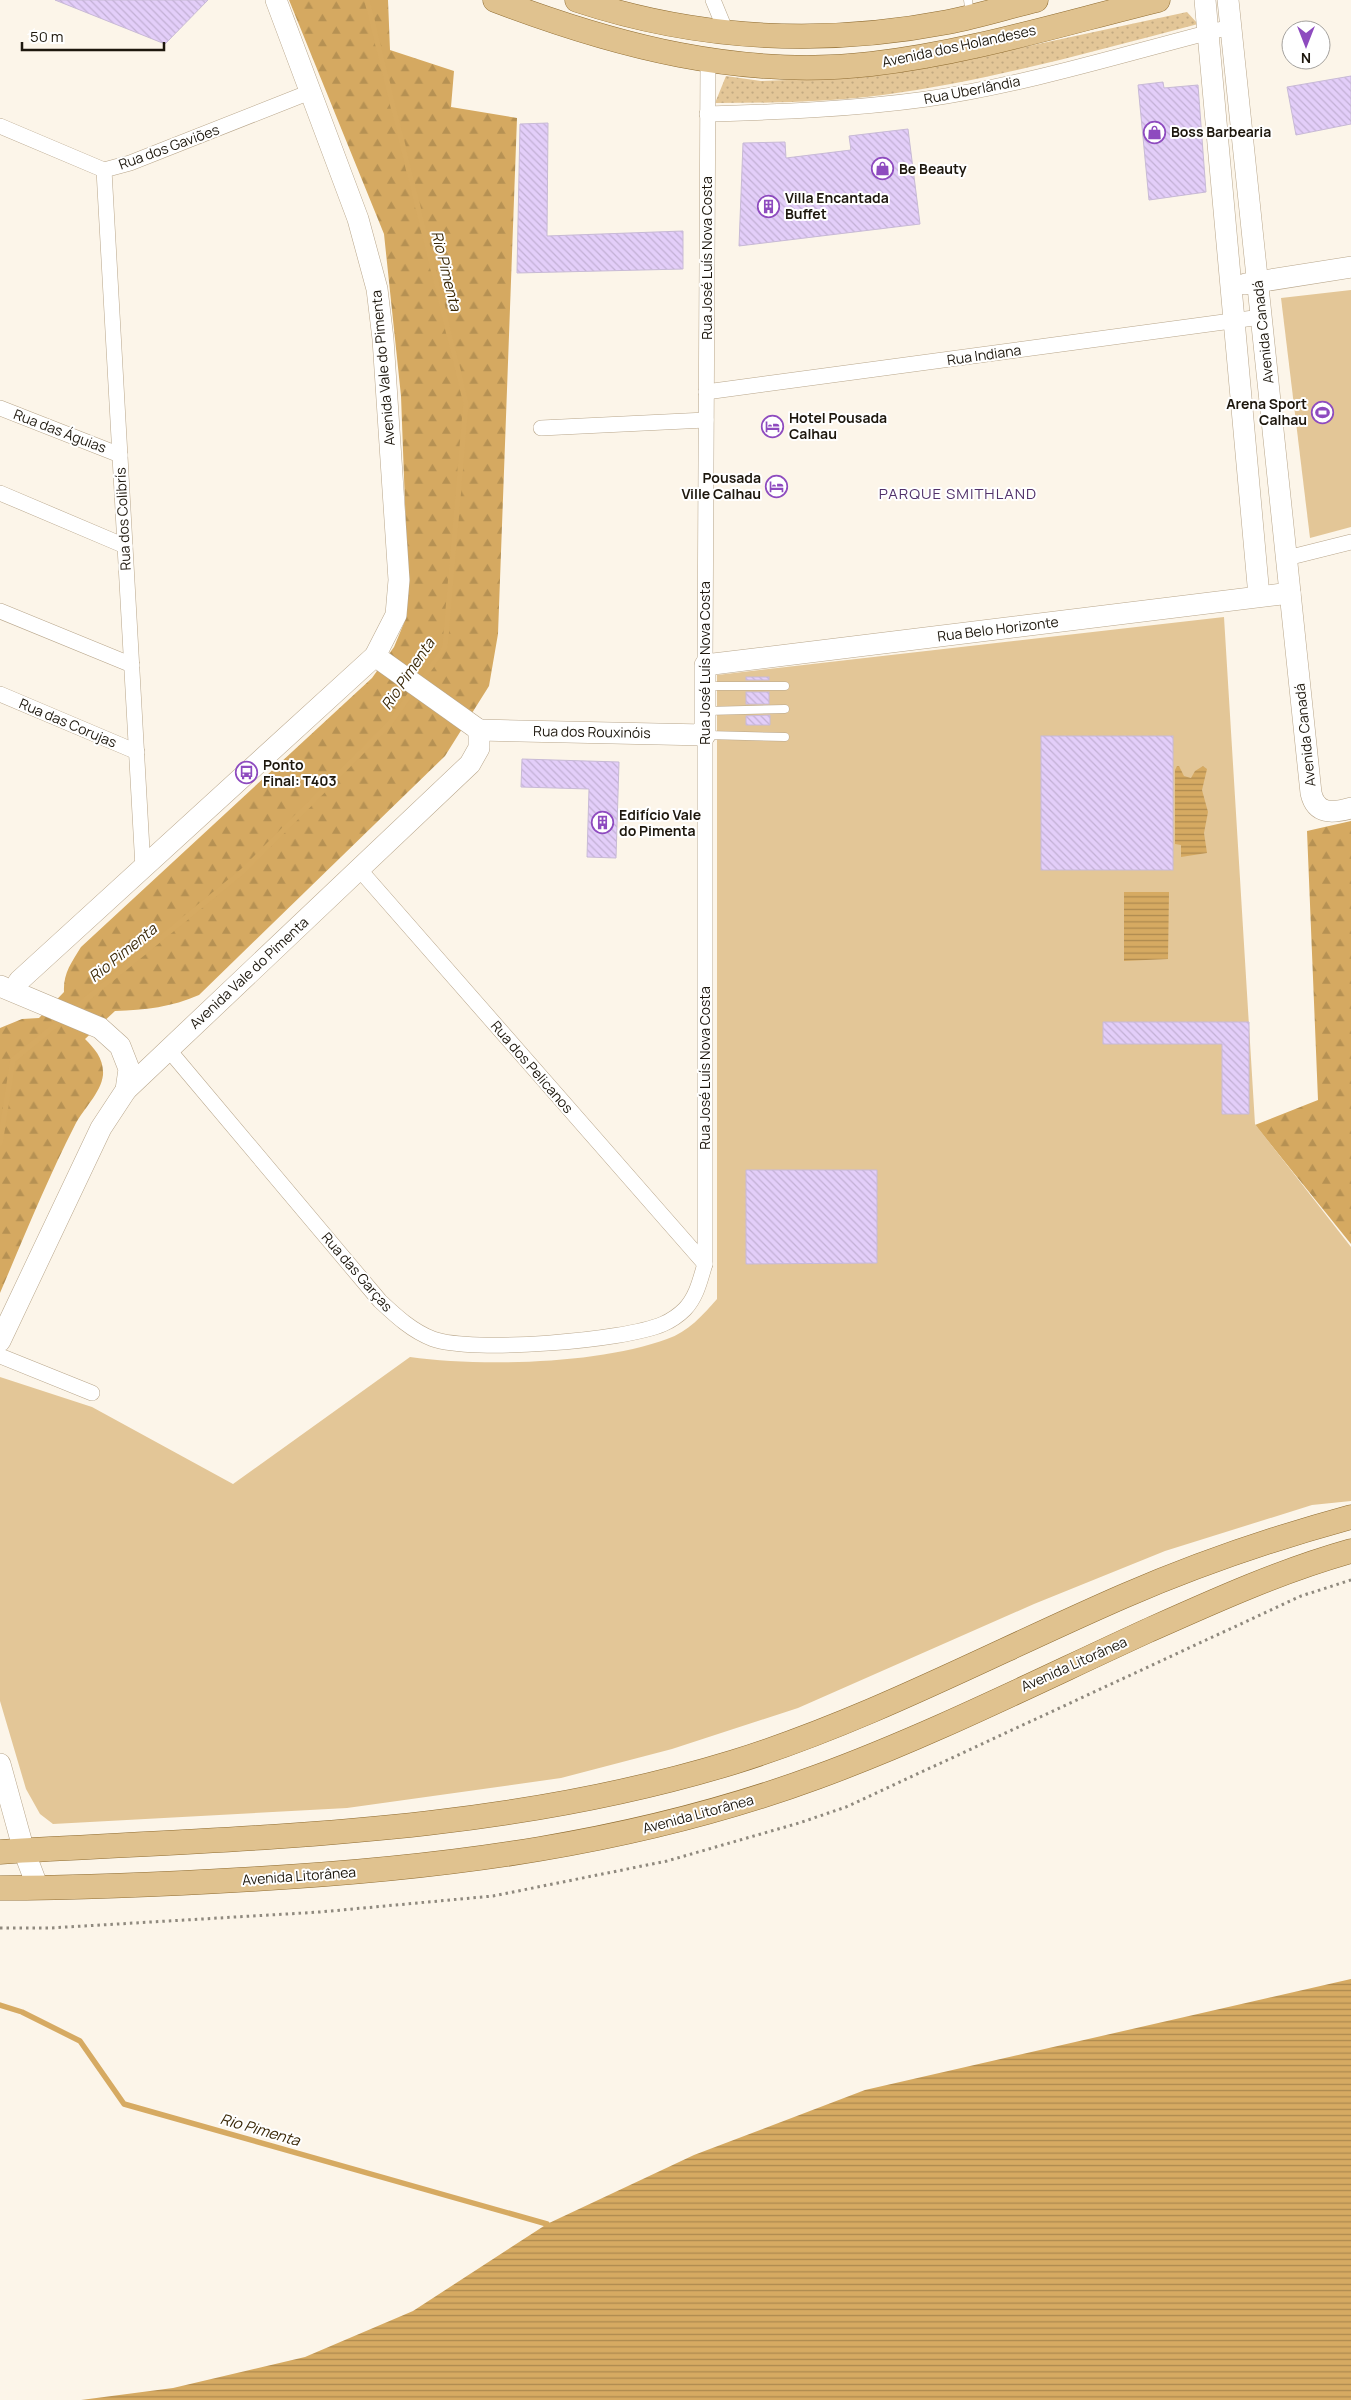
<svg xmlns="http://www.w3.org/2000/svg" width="1351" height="2400" viewBox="0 0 1351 2400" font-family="Manrope,sans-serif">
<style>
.grass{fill:url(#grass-dots)}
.forest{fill:url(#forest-firs)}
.park{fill:#e3c697}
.water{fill:url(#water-rules)}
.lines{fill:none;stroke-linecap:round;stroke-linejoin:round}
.stream{stroke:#d6aa62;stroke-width:5.5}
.building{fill:url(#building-back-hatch);stroke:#c8bad6}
.lane-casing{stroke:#b8a68b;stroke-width:9}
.street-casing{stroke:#b8a68b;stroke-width:16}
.secondary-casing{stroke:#b8a68b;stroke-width:22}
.primary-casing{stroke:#8f6c31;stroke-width:25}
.path{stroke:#8f897e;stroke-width:3;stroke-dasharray:2.5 4;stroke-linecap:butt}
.lane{stroke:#fff;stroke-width:8}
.street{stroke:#fff;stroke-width:15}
.secondary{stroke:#fff;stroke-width:21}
.primary{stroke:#e0c28f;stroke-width:24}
.labels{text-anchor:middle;stroke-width:4;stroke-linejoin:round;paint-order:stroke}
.street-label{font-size:14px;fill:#1d170d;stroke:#fff}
.poi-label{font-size:14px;font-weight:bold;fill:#1d170d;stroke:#fff;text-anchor:start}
.water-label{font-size:15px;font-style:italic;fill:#3a2807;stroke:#fff}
.neighbourhood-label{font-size:15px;letter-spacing:1px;fill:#51316a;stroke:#fff}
</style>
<defs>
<pattern id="grass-dots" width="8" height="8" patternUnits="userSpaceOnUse" patternTransform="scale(1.25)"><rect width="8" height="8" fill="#e3c697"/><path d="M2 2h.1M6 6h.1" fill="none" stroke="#c2a981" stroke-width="1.8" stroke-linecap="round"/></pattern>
<pattern id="forest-firs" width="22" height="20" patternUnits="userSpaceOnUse" patternTransform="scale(1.25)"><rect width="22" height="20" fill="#d5a961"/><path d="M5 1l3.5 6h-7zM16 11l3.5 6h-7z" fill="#b69153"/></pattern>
<pattern id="water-rules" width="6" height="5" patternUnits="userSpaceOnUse" patternTransform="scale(1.25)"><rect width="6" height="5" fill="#d6aa62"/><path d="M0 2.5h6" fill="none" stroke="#ad894f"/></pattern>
<pattern id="building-back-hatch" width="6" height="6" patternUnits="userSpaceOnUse" patternTransform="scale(1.25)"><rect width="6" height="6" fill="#e3cef9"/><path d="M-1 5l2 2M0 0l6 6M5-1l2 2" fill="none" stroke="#c2b0d4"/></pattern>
</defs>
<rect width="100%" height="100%" fill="#fcf5e9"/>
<path class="grass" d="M1187,12L1198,24C1094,51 989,81 883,95C828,102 771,103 715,103L726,76L761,81L812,79L963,60Z"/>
<g class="forest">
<path d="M289,0H388L390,50L454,71L451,107L517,118L498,634L489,686L445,756L199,995C172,1007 145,1010 115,1011L85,1039C95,1049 104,1059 103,1075C101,1093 83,1109 75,1125C47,1180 24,1237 0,1293V1028L22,1019L39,1018L64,992C63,974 71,963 81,947L372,678L394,647L404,623L408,585L401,396L384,234Z"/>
<path d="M1351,821V1244L1255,1125L1318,1100L1307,831Z"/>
</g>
<g class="park">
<path d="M1351,290V527L1310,538L1281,298Z"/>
<path d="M1224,617L1255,1124L1351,1247V1501L1312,1505L1165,1551L1034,1604L798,1708L672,1749L561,1778L347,1808L53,1824L40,1814L26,1789L0,1701V1377L92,1407L233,1484L410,1357C481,1367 600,1364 667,1339C688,1332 703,1315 717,1299V675Z"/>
</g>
<g class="water">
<path d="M1177,766H1179L1184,776L1191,778L1195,771L1203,766L1207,769L1202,790L1208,812L1204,833L1207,853L1181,857V845L1175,844V770Z"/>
<path d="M1124,892H1169L1168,959L1124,961Z"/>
<path d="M1351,1979V2400H81L173,2388L305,2357L413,2311L547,2224L694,2155L865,2090Z"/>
</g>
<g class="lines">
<g class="stream">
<path d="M367,0L466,403L445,647L420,682"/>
<path d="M72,1011L243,871L390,723L414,689"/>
<path d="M0,1143L13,1060L63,1019"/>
<path d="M0,2005L22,2012L80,2041L124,2104L547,2224"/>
</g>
</g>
<g class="building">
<path d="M55,0H208L165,44Z"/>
<path d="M1351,76V124L1296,135L1287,87Z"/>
<path d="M1163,82L1164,88L1198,85L1206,192L1149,200L1138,85Z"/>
<path d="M548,123L547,236L683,231V269L517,273L520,124Z"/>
<path d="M908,129L920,224L739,246L743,143L785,142L786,158L851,150L849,136Z"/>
<rect x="746" y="677" width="23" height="3"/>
<rect x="746" y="692" width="23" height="12"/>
<path d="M770,715V725H746V716Z"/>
<rect x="1041" y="736" width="132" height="134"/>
<path d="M522,759L619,762L616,858L587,857L589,789L521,787Z"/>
<path d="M1103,1022H1249V1114H1222V1044H1103Z"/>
<path d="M746,1170H877V1263L746,1264Z"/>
</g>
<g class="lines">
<defs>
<g id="lane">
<path d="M968,0L970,15"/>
<path d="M707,686H785"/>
<path d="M707,711L785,709"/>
<path d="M707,735L785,737"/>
</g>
<g id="street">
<path d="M713,0L727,34"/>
<path d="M707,114C781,112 854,109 927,99C1030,84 1130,52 1230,27"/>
<path d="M0,126L104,170L130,163L310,92"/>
<path d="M104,170L143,868"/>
<path d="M706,392L1261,317"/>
<path d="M0,408L120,455"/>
<path d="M541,428L706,420"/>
<path d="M0,493L125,546"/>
<path d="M1287,558L1351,542"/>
<path d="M0,611L132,665"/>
<path d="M705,665L708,62"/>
<path d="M0,694L137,752"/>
<path d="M359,869L705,1264"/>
<path d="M168,1049L380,1301C396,1316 412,1331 433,1339C472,1353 624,1341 663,1324C670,1321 680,1314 685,1309C697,1296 700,1280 705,1264V735"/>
<path d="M0,1356L92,1393"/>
</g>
<g id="secondary">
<path d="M1205,0L1259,596"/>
<path d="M1228,0L1311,793C1316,815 1333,813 1351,808"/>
<path d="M1245,284L1351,267"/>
<path d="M375,656L479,730"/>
<path d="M479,730L705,735V665L1290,593"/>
<path d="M19,981L375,656L396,615L399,580L383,339L377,289L358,219L276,0"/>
<path d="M0,986L100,1028L120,1046L129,1069L126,1090L101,1128L0,1341"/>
<path d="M126,1090L470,764L479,748V730"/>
<path d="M0,1764L24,1851L38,1888"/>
</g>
<g id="primary">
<path d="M495,0C616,46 741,79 871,64C968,53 1064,23 1158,0"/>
<path d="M577,0C698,40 823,46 948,22C978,16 1007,7 1036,0"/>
<path d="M0,1852C249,1837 493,1836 734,1762C869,1720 995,1652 1124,1596C1198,1564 1274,1538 1351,1517"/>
<path d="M0,1888C85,1888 170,1884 255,1879C446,1868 635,1844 817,1777C929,1736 1038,1681 1147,1631C1214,1601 1280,1571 1351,1551"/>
</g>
</defs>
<use href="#lane" class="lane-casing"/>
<use href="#street" class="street-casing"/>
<use href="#secondary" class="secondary-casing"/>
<use href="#primary" class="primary-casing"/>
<path class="path" d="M0,1928H50L320,1912L493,1896L667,1861L799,1823L846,1807L1301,1596L1351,1580"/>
<use href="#lane" class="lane"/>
<use href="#street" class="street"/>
<use href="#secondary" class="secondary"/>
<use href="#primary" class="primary"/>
</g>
<defs>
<symbol id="shop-ring" viewBox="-11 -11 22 22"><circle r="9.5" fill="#fff" stroke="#8e4bbf" stroke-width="1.5"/><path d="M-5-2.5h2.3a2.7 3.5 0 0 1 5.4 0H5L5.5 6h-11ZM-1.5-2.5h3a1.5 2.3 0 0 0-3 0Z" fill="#8e4bbf"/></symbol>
<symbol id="building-ring" viewBox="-11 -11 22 22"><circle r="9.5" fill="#fff" stroke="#8e4bbf" stroke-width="1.5"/><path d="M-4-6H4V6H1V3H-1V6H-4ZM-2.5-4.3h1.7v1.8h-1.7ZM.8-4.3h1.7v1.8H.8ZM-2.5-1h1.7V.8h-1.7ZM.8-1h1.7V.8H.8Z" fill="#8e4bbf"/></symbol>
<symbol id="stadium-ring" viewBox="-11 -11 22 22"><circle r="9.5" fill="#fff" stroke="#8e4bbf" stroke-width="1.5"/><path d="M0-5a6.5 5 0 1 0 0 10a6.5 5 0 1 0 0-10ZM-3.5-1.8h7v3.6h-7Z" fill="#8e4bbf"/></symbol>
<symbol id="hotel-ring" viewBox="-11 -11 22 22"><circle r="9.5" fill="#fff" stroke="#8e4bbf" stroke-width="1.5"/><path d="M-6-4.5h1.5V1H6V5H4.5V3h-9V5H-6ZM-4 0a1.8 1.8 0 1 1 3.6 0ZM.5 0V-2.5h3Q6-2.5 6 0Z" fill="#8e4bbf"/></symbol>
<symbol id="bus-ring" viewBox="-11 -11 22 22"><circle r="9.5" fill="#fff" stroke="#8e4bbf" stroke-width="1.5"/><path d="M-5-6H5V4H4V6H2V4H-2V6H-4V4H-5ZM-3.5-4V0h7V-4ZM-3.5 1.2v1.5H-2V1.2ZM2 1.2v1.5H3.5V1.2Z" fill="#8e4bbf"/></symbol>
</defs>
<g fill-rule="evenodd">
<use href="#shop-ring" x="1142" y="120" width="25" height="25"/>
<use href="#shop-ring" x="870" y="156" width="25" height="25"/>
<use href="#building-ring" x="756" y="194" width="25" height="25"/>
<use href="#stadium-ring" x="1310" y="400" width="25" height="25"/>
<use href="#hotel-ring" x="760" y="414" width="25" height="25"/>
<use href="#hotel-ring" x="764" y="474" width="25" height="25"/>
<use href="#bus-ring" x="234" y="760" width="25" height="25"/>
<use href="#building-ring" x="590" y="810" width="25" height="25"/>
</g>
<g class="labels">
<g class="street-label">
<text transform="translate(959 46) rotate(-12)" y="5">Avenida dos Holandeses</text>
<text transform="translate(972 90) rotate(-11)" y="5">Rua Uberlândia</text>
<text transform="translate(169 147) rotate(-20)" y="5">Rua dos Gaviões</text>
<text transform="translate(707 258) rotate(-90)" y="5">Rua José Luís Nova Costa</text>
<text transform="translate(1263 332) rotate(-96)" y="5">Avenida Canadá</text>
<text transform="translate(984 355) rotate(-8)" y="5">Rua Indiana</text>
<text transform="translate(383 368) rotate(-95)" y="5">Avenida Vale do Pimenta</text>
<text transform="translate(60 431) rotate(21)" y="5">Rua das Águias</text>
<text transform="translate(123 519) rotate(-93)" y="5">Rua dos Colibrís</text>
<text transform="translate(998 629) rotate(-7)" y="5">Rua Belo Horizonte</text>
<text transform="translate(705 663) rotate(-90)" y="5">Rua José Luís Nova Costa</text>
<text transform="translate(68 723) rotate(23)" y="5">Rua das Corujas</text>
<text transform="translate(592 732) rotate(1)" y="5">Rua dos Rouxinóis</text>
<text transform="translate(1305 735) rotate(-96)" y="5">Avenida Canadá</text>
<text transform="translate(249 973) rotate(-43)" y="5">Avenida Vale do Pimenta</text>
<text transform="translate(532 1067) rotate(49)" y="5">Rua dos Pelicanos</text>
<text transform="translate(705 1068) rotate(-90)" y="5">Rua José Luís Nova Costa</text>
<text transform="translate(357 1272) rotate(49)" y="5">Rua das Garças</text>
<text transform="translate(1074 1664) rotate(-24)" y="5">Avenida Litorânea</text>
<text transform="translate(698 1814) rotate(-15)" y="5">Avenida Litorânea</text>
<text transform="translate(299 1876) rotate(-4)" y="5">Avenida Litorânea</text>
</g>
<g class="poi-label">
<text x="1171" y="137">Boss Barbearia</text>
<text x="899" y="174">Be Beauty</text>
<text x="785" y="203">Villa Encantada<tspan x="785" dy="16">Buffet</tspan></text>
<text x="1307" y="409" text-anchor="end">Arena Sport<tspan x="1307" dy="16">Calhau</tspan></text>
<text x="789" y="423">Hotel Pousada<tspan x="789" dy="16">Calhau</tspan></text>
<text x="761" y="483" text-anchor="end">Pousada<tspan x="761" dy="16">Ville Calhau</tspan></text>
<text x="263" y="770">Ponto<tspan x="263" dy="16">Final: T403</tspan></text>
<text x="619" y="820">Edifício Vale<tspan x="619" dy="16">do Pimenta</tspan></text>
</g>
<g class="water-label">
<text transform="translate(446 271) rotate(76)" y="5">Rio Pimenta</text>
<text transform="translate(408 674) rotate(-56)" y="5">Rio Pimenta</text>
<text transform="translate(123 953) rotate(-39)" y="5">Rio Pimenta</text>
<text transform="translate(260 2130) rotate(16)" y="5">Rio Pimenta</text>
</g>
<g class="neighbourhood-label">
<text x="958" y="499">PARQUE SMITHLAND</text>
</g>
</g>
<g transform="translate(1306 45) rotate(180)"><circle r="24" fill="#ffffff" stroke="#a5a29e"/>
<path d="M0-4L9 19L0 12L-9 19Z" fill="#8e4bbf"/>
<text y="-8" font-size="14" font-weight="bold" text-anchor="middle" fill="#1d170d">N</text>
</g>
<path d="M22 42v8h142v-8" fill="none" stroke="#1d170d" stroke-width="2.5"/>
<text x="30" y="42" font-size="15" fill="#1d170d" stroke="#ffffff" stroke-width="4" paint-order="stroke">50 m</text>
</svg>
